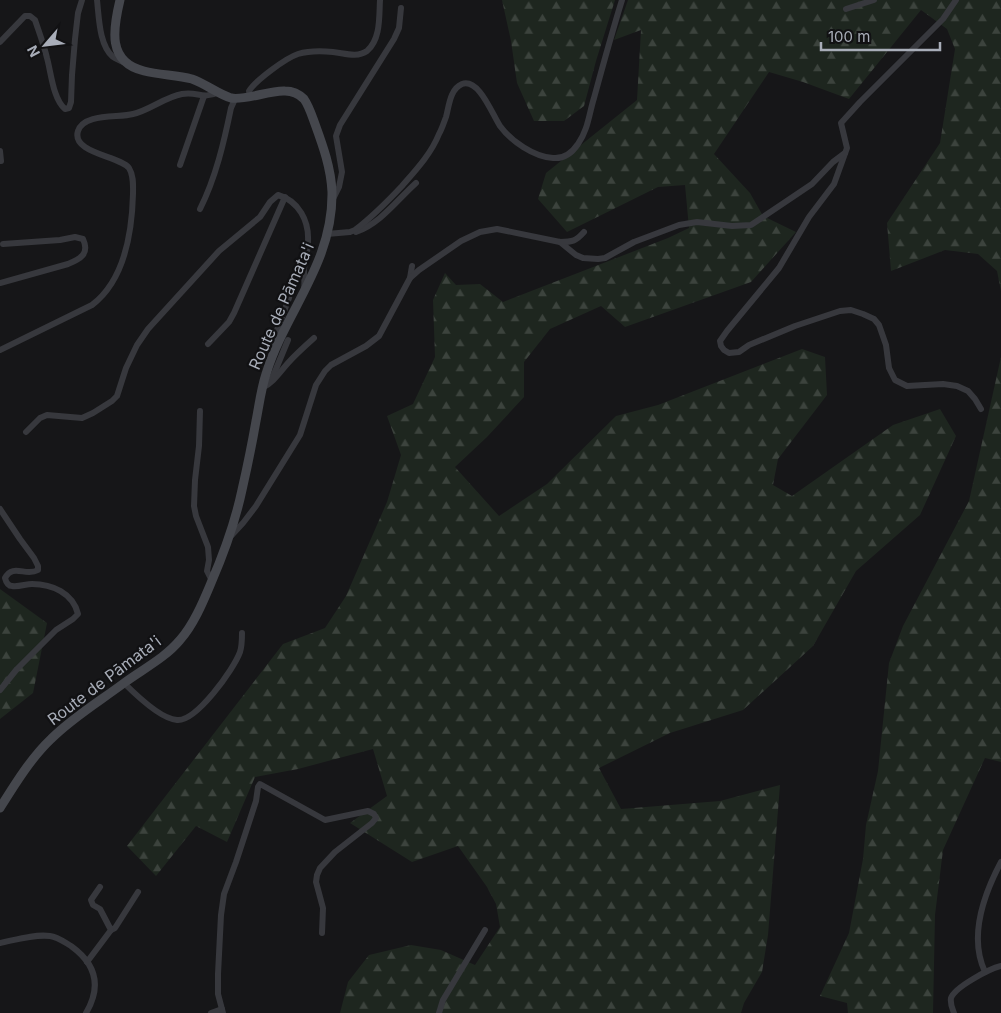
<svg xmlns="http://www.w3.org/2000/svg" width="1001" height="1013" viewBox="0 0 1001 1013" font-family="Inter,sans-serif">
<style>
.forest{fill:url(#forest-firs)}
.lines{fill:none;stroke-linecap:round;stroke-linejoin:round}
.minor{stroke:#37383d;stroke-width:6}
.secondary{stroke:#45474d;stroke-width:9}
.labels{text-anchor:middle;stroke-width:4.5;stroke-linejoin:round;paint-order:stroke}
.street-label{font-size:16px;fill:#a8adb8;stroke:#111113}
</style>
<defs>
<pattern id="forest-firs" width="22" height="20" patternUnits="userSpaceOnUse" patternTransform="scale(1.25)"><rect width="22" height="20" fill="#1e261f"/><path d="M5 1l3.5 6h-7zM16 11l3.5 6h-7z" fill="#3c433d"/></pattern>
</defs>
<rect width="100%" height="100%" fill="#161618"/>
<g class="forest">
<path d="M502,0H615L596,61L584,106L564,121H534L517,83L511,41Z"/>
<path d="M628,0H1001V291L997,271L978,254L945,250L891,271L887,223L940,143L955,49L947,29L921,10L849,99L803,82L769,72L714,154L750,193L763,216L796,232L751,282L625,327L601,306L550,329L524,362V397L487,437L455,467L499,516L547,484L616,416L658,405L802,349L825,357L827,395L778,459L773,485L792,496L893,425L940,409L956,436L920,515L856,571L813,646L743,710L670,733L599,768L621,809L720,801L780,785L768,935L762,972L744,1003L741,1013H340L348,982L369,955L411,945L441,950L475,965L500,927L496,904L487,887L458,846L412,862L350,823L387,796L373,749L298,769L255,777L227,842L196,826L156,876L127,846L283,644L325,628L346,596L387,502L401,455L387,416L413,404L435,357L433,300L445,273L456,285L480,284L503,302L668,238L689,228L685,185L658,187L567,232L538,199L546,173L637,100L641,30L614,40Z"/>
<path d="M1001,357V762L985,758L943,850L935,915L933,1013H848L847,1003L820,996L849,933L863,859L866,825L878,771L889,663L903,626L969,501Z"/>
<path d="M0,589L47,623L33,693L0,719Z"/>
</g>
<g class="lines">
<g class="minor">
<path d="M97,0C99,17 99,45 113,57C115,59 120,60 123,62"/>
<path d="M956,0L943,19L860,102L841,123L847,148L834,184L809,217L779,268L727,331L720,341L721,346L724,350L729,353L739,352L749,345L795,326L840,311L851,310L863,314L874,319L879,325L886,345L889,368L895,380L907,386L943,384L957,386L968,391L975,399L981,409"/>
<path d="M846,9L874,0"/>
<path d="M0,42L25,16H30L35,20C39,32 44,45 47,58C51,72 53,99 65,109L69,108L71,102L72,75L75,39L78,13L82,0"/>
<path d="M250,96L249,91C256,80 286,58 298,54C308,51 323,51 333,52C344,53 357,58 367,51C381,39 379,16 380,0"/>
<path d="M0,151L1,161"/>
<path d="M180,165L204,96"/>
<path d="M333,199L339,187L342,172L336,136L340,125L394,39L399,28L401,8"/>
<path d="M200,209C216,177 224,142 231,108L235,99"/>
<path d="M356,232C380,224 397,200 416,183"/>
<path d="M327,234L350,232L355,230C372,217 387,202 402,186C416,170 431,154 439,134C442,129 444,122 446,117C449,106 450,89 462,84C479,78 492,114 500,126C511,141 534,157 553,158C564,159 572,153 578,144C588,130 589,114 594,98C603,65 612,32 622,0"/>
<path d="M560,242L576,255L583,258L598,259L605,258L634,242L679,225L697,222L732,226L751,225L812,184L833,162L845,153"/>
<path d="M410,278L412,266"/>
<path d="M0,283L68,264C80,259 90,254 83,239L75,237L60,240L3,244"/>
<path d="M208,344L229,322L234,313L285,197"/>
<path d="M0,350L92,305C125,280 132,233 133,194C133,186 134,176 129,168C120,156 71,153 78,131C84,113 118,118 133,114C150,110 165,97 182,94C198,91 202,100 219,92"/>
<path d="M272,355L271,346L289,298L292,283"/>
<path d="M271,381L288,340"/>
<path d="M262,388C273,383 280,372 288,363C296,354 305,346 314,338"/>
<path d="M200,411L199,446L195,480L194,506L196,516L208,547L209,560L207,571L212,581"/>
<path d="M26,432L40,418L47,415L82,418L93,413L112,401L117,396L126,368L137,345L148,329L219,251L260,217L270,202L278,195C299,201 309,221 308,241C308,251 305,260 304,269C304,276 305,283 304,289"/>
<path d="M0,509L20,539L34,558L38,566V570C26,577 13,563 5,578C6,582 8,586 12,586C19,587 26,584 32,584C52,584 73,593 78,614L73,619L56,630L17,669L0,690"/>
<path d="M231,536L243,523L256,506L300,435L316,385L325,371L331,365L366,346L379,336L410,278L419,270L461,241L480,232L497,229L560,242C573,242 576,241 584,232"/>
<path d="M124,683C135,694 161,719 177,720C196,722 234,669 240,652C242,646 242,639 242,633"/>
<path d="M111,930L115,928L138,892"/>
<path d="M0,943C15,940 34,934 50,936C58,937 64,942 71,946C96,964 102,986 86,1013"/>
<path d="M87,962L111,930L100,909L93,905L91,900L100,887"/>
<path d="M985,972C968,936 984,894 1001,862"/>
<path d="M211,1013L222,1009"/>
<path d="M223,1013L218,994V974L221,915L224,894L236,862L256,801L258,787L260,784L325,820L368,811L374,814L376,818L372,823L335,852L320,868L317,875L316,882L323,908L322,933"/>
<path d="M439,1013L443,1000L485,930"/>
<path d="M954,1013C952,1008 950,1004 951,998C955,987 989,969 1001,966"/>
</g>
<path class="secondary" d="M0,808C15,784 31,758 51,739C73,717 100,701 124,683C143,669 165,658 180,640C194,624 203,602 211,583C224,553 235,523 242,490C247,468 252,444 256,421C259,406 261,389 266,374C286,310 333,264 332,192C331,168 323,146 315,124C312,116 309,106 304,99C299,94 292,91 285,91C270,90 244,101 231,98C218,94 206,84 192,79C177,75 160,75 144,71C107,62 113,29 120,0"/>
</g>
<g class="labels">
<g class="street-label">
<text transform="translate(281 306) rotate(-66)" y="6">Route de Pāmata'i</text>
<text transform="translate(104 680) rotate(-37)" y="6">Route de Pāmata'i</text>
</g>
</g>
<g transform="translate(45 45) rotate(242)" stroke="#111113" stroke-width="4" paint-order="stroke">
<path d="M0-4L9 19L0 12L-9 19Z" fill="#a8adb8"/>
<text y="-8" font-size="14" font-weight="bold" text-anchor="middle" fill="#a8adb8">N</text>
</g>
<path d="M821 42v8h119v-8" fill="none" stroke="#a8adb8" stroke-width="2.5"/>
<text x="828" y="42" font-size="15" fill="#a8adb8" stroke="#111113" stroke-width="4" paint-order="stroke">100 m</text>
</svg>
